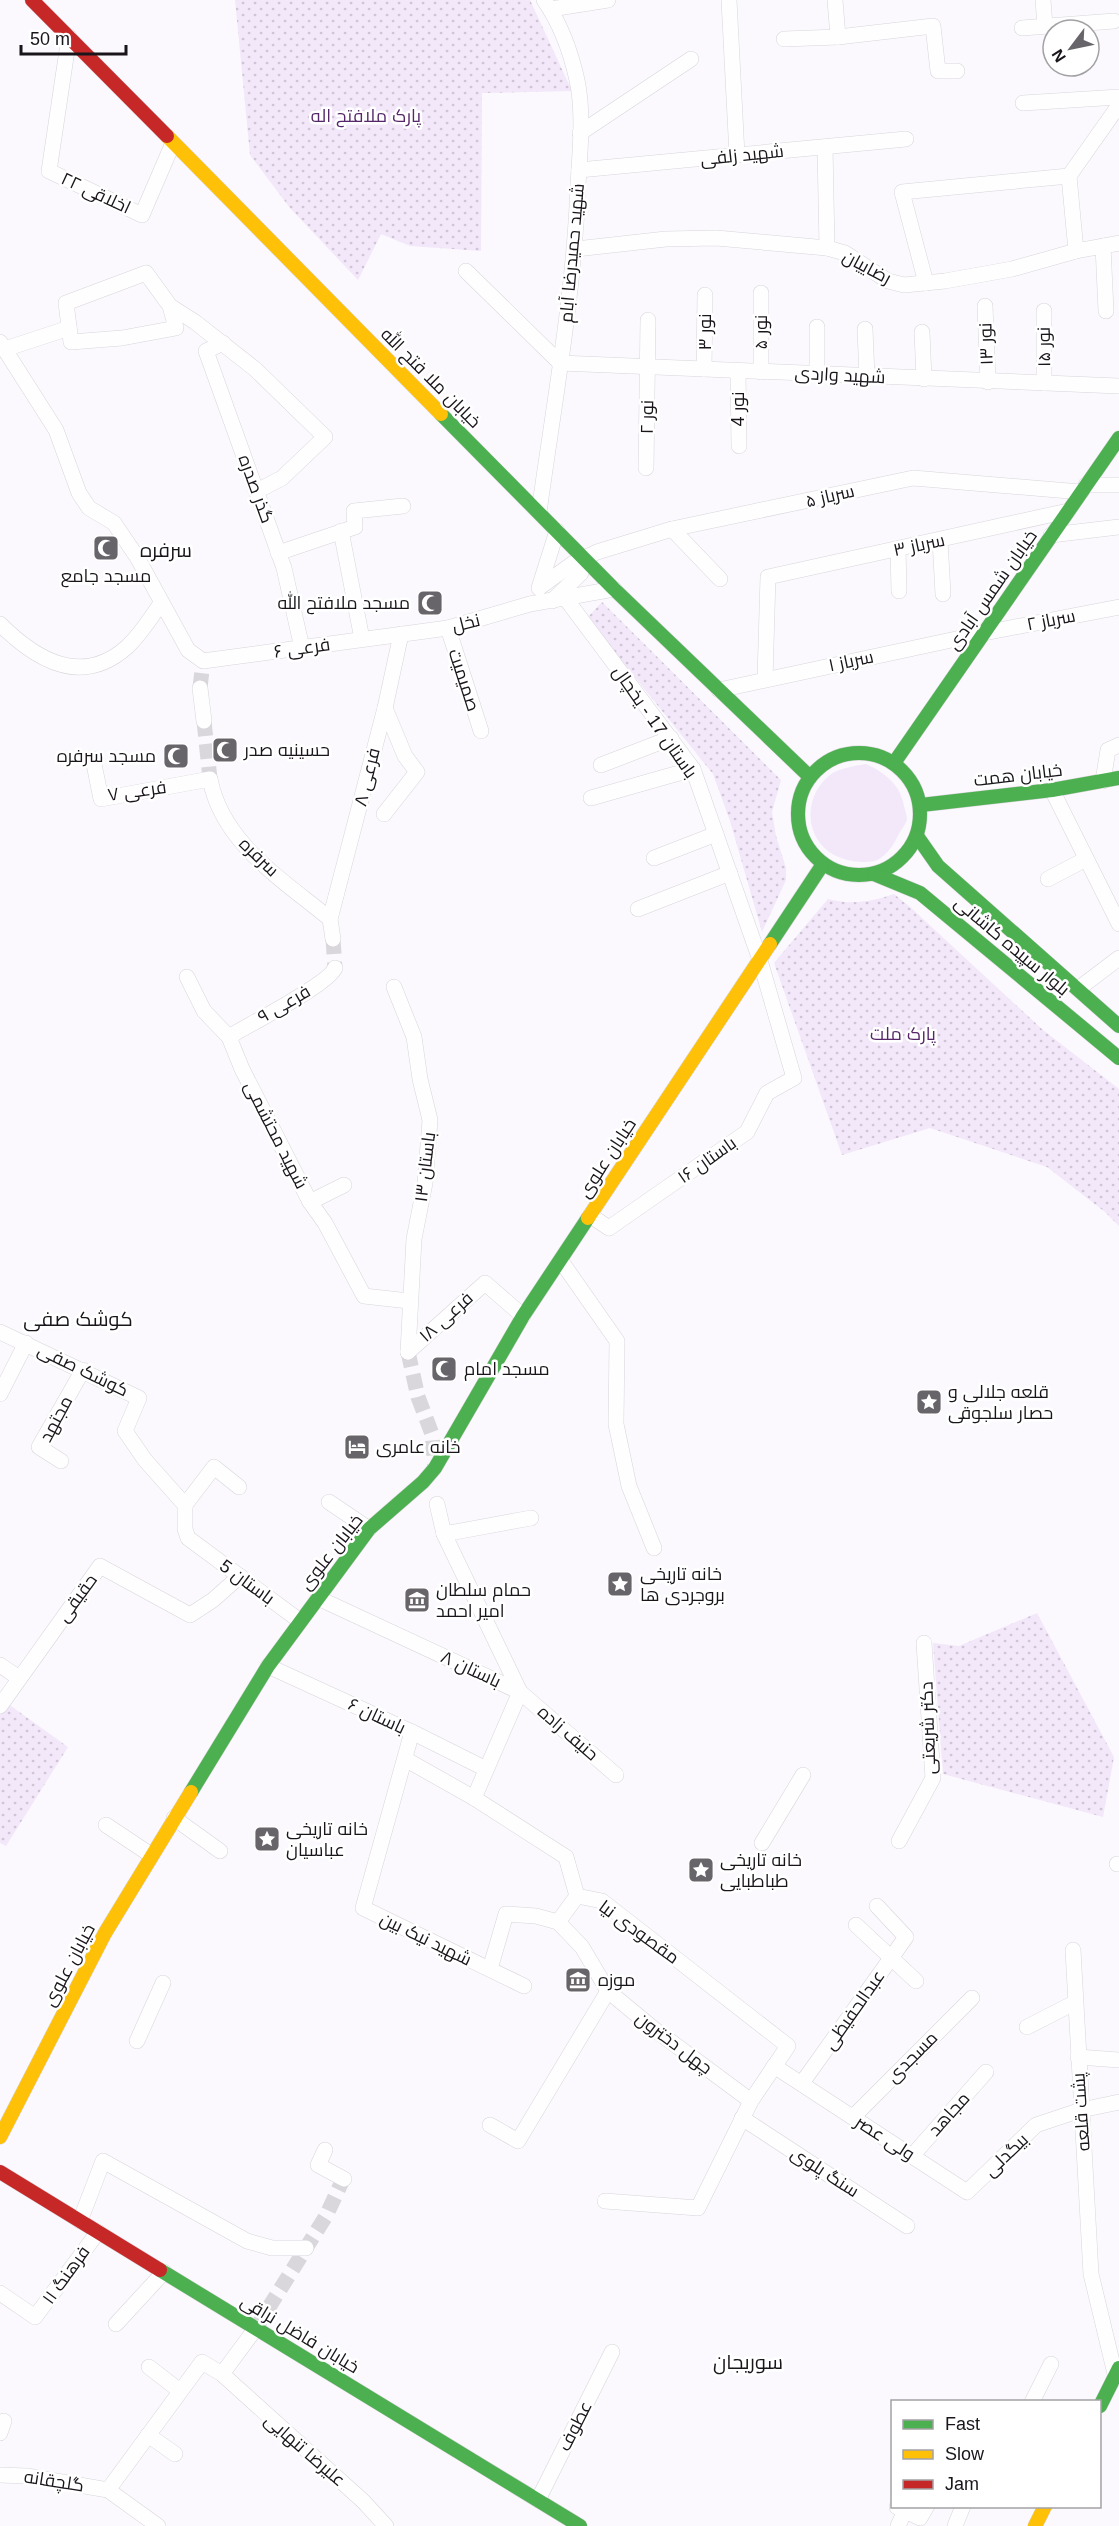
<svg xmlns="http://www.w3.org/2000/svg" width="1119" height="2526" viewBox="0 0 1119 2526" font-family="Helvetica,Cairo,sans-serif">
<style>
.grass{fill:#f3e7fa}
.park{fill:url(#park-dots)}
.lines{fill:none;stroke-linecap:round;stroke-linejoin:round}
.street-tunnel{stroke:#d9d7db;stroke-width:15;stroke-dasharray:15 8;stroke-linecap:butt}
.street-casing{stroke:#d8d5da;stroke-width:16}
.fast-casing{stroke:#d8d5da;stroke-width:15}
.slow-casing{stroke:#d8d5da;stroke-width:15}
.jam-casing{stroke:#d8d5da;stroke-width:15}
.street{stroke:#fefeff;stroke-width:15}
.fast{stroke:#4caf50;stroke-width:14}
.slow{stroke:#ffc107;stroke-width:14}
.jam{stroke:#c62828;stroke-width:14}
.labels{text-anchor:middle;stroke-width:5;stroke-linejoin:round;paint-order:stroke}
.park-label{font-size:18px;fill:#552769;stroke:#fff}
.street-label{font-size:18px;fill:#19151b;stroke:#fff}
.poi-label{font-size:18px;fill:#19151b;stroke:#fff;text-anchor:start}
.neighbourhood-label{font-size:20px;fill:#19151b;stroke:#fff}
</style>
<defs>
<pattern id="park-dots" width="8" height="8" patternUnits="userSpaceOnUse" patternTransform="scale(1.5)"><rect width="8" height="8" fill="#f3e7fa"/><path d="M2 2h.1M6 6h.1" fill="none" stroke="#d0c5d6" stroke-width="1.8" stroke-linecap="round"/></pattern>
</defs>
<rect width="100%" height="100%" fill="#fbf9fd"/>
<path class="grass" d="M866,764C885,773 900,784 904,806C905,810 907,816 907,820C906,823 902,829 900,832C895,842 888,855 877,860C863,865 839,860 828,851C803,831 806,794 830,775C839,768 855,766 866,764Z"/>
<g class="park">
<path d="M235,0H530L572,91L482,93L481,251L410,246L381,234L358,280L290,208L250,155Z"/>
<path d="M602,602L781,780L772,812L776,836L786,868V880L762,932L730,821L713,774L587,618Z"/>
<path d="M894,894L910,907L1043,1030L1119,1089V1226L1105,1212L1047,1167L930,1128L842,1155L774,963L828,899C852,905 871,902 894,894Z"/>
<path d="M1037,1613L1114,1757L1103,1817L943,1774L933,1643L959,1646Z"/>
<path d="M4,1701L68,1747L6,1846L0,1843V1706Z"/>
</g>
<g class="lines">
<g class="street-tunnel">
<path d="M200,688L203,661"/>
<path d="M204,721L210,779"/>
<path d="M333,939L335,968"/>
<path d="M408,1352L418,1397L432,1434L435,1468"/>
<path d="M256,2328L326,2216L346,2173"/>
</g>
<defs>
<g id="street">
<path d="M729,0L737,155"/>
<path d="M1043,0L1045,26"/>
<path d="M551,9L608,0"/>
<path d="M1022,28L1114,21"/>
<path d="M69,37L49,171L142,215L173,143"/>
<path d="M838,37L933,26L938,71H957"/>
<path d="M784,39L838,37L835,0"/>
<path d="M1023,103L1119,97"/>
<path d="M580,133L691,59"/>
<path d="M825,147L827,248"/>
<path d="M579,170L906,139"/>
<path d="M1103,246L1106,311"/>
<path d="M576,249L666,239L716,238L827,248L845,253L888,281L904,285L945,281L1012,269L1076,251L1119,243"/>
<path d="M1076,251L1069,176L1119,105"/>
<path d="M466,271L560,363L1119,386"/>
<path d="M926,283L902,192L1069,176"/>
<path d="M170,306L176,328L122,338L71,342L66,303L146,273L170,306L195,322L255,369L325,437L282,478L257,491"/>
<path d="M985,306L988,382"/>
<path d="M1044,311V383"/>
<path d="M865,329L867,377"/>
<path d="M922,332L924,379"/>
<path d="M0,342L56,430L79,493L89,508L114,523L137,557L188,650L203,661L448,628L530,604L614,589"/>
<path d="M223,343L206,351L284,568L302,648"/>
<path d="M5,349L69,328"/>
<path d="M704,369L705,295"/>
<path d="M738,371L739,446"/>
<path d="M761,372V293"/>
<path d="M817,374V327"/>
<path d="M646,468L648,320"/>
<path d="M1086,485H1119"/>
<path d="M539,512C554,403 574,295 578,185C580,151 584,113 577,80C571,53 560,23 544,0"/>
<path d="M672,529L720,579"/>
<path d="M341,531L362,639"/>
<path d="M1051,535L1119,527"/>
<path d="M940,540L943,594"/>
<path d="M898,549L899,591"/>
<path d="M278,553L355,527L354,511L403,506"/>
<path d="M540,587L572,564L597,552L672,529L913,478L1081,492"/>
<path d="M539,588L557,531"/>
<path d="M566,599L693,769L759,957L794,1078L767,1093L747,1132L609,1228L591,1216"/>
<path d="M552,601L581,573L584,559"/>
<path d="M0,624C36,660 82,687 127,647C140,635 151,618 161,603"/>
<path d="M448,628L481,731"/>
<path d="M765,679L768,577L1068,511"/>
<path d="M200,688L204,721"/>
<path d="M719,690L984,633L1119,607"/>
<path d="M93,759L101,799L210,779C222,843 283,880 330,919"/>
<path d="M601,765L671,738"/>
<path d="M1103,781L1108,750L1119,745"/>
<path d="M1052,790L1119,924"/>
<path d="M591,798L693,769"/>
<path d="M384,814L417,772L405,756L385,708"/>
<path d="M654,858L716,834"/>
<path d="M1048,879L1086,859"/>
<path d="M638,909L730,873"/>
<path d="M333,939L330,919L385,708L401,634"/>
<path d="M187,977L204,1011L229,1037L242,1069L310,1202L325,1223L364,1296L409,1301"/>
<path d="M394,987L414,1037L420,1079L430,1120L425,1183L414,1239L408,1352"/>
<path d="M1078,989L1119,958"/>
<path d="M229,1037C249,1024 328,985 335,968"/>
<path d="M310,1202L344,1185"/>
<path d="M561,1261L617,1341L616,1424L629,1486L654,1548"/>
<path d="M0,1332L139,1398L125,1431L145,1460L185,1505V1529L188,1538L300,1621"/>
<path d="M408,1352L485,1283L523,1316"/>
<path d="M0,1394L26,1343"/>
<path d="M61,1461L39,1447L83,1370"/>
<path d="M329,1502L369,1529"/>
<path d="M437,1504L444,1534L520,1692L616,1775"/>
<path d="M185,1505L214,1467L239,1487"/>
<path d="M444,1534L531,1518"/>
<path d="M318,1598L520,1692L474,1798"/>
<path d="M0,1665L19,1678"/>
<path d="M268,1666L412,1732L486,1769"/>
<path d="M0,1706L100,1566L190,1615L213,1600L240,1576"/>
<path d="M412,1732L363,1908L524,1986"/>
<path d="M405,1759L474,1798L566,1857L577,1896L602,1901L788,2046L751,2101L698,2208L605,2201"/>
<path d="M174,1818L220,1851"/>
<path d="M106,1825L151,1855"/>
<path d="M899,1841L933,1778L924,1643"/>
<path d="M762,1843L803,1775"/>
<path d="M1117,1864H1119"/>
<path d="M558,1922L582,1947L608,1991L654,2029L751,2101"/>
<path d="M856,1925L916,1981"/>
<path d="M1073,1950L1091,2274L1116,2378"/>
<path d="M490,1969L506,1914L536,1916L558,1922L577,1896"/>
<path d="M1027,2027L1074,2003"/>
<path d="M137,2041L163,1983"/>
<path d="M1078,2057L1119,2060"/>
<path d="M774,2066L967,2192L1036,2125L1081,2110L1119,2102"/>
<path d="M802,2083L906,1937L877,1906"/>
<path d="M853,2117L972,1998"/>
<path d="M742,2118L907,2226"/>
<path d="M490,2125L518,2141L608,1991"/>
<path d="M325,2150L318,2165L344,2179"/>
<path d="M912,2156L986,2072"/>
<path d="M80,2221L103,2161L247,2241L272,2248H306"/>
<path d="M0,2293L35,2317L98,2232"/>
<path d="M116,2324L164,2272"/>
<path d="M149,2367L180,2391"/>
<path d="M222,2374L256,2328"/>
<path d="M1032,2402L1051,2364"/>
<path d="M0,2433L4,2421"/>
<path d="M148,2435L175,2454"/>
<path d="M0,2475L27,2476L108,2490L158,2526"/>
<path d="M108,2490L202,2362L222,2374L363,2501L386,2526"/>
<path d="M538,2500L612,2352"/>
<path d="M897,2507L920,2518L927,2506"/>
<path d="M898,2526L905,2511"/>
<path d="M955,2526L963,2506"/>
</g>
<g id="fast">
<path d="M441,414L614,589L810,777"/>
<circle cx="859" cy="814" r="61"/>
<path d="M894,763L1119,438"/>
<path d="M921,805L1052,790L1119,778"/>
<path d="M917,836L938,866L1119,1026"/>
<path d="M874,874L920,893L1119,1058"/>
<path d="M770,944L823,864"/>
<path d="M191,1792L268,1666L369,1529L423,1482L435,1468L523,1316L588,1218"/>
<path d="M160,2270L580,2526"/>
<path d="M1100,2406L1119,2368"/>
</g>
<g id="slow">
<path d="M167,136L441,414"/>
<path d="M588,1218L770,944"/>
<path d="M0,2137L105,1933L191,1792"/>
<path d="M1035,2526L1045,2506"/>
</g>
<g id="jam">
<path d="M32,0L167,136"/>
<path d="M0,2172L160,2270"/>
</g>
</defs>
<use href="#street" class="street-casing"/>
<use href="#fast" class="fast-casing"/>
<use href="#slow" class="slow-casing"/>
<use href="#jam" class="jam-casing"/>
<use href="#street" class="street"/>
<use href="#fast" class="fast"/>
<use href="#slow" class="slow"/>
<use href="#jam" class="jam"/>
</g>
<defs>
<symbol id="mosque-square" viewBox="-11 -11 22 22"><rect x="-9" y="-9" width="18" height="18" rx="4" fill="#68656a" stroke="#fff"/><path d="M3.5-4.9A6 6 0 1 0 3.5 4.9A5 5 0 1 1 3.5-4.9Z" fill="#fff"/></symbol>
<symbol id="sight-square" viewBox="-11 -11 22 22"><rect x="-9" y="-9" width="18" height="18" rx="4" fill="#68656a" stroke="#fff"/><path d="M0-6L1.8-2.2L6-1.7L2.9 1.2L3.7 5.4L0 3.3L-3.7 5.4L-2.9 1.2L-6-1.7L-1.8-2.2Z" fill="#fff"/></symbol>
<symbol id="hotel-square" viewBox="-11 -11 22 22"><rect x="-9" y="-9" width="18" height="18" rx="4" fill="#68656a" stroke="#fff"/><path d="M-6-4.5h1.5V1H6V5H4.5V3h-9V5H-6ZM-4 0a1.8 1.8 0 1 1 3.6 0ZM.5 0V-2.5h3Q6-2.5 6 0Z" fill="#fff"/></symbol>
<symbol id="museum-square" viewBox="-11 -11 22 22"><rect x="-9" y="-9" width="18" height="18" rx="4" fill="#68656a" stroke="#fff"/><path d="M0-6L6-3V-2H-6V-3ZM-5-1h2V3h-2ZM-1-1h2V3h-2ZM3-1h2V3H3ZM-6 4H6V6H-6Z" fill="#fff"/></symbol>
</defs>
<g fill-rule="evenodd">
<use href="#mosque-square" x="91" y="533" width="30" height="30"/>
<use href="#mosque-square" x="415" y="588" width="30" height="30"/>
<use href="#mosque-square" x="210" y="735" width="30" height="30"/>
<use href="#mosque-square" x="161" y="741" width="30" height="30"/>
<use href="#mosque-square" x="429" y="1354" width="30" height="30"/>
<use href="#sight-square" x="914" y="1387" width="30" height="30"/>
<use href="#hotel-square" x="342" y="1432" width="30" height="30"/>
<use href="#sight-square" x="605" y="1569" width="30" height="30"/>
<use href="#museum-square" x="402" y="1585" width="30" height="30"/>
<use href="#sight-square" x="252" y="1824" width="30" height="30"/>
<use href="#sight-square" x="686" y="1855" width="30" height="30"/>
<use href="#museum-square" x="563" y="1965" width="30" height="30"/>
</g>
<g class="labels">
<g class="park-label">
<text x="366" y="122">پارک ملافتح اله</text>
<text x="903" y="1040">پارک ملت</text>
</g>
<g class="street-label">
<text transform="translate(742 155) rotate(-6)" y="6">شهید زلفی</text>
<text transform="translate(96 193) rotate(25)" y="6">اخلاقی ۲۲</text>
<text transform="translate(572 253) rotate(-85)" y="6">شهید حمیدرضا آبام</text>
<text transform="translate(867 267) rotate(28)" y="6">رضاییان</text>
<text transform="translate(705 332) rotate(-90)" y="6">نور ۳</text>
<text transform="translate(761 332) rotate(-90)" y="6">نور ۵</text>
<text transform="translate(986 344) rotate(-92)" y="6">نور ۱۳</text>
<text transform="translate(1044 347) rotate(-91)" y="6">نور ۱۵</text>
<text transform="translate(840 375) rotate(3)" y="6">شهید واردی</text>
<text transform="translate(431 378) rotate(45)" y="6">خیابان ملا فتح الله</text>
<text transform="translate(738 409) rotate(-90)" y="6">نور 4</text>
<text transform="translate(647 417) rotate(-89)" y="6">نور ۲</text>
<text transform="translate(256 489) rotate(70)" y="6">گذر صدره</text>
<text transform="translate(830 496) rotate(-13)" y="6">سرباز ۵</text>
<text transform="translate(919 545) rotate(-12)" y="6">سرباز ۳</text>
<text transform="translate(992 590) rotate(-55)" y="6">خیابان شمس آبادی</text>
<text transform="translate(1051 620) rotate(-11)" y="6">سرباز ۲</text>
<text transform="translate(466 623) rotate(-14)" y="6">نخل</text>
<text transform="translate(302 648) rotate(-8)" y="6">فرعی ۶</text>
<text transform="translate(851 661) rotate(-12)" y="6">سرباز ۱</text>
<text transform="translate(464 680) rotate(72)" y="6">صمیمیت</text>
<text transform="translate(655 722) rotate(55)" y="6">باستان 17 - یخچال</text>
<text transform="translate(1018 775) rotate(-7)" y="6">خیابان همت</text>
<text transform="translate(367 777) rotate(-76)" y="6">فرعی ۸</text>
<text transform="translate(137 791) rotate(-8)" y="6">فرعی ۷</text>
<text transform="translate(259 857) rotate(44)" y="6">سرفره</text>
<text transform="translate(1012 946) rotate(40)" y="6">بلوار سپیده کاشانی</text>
<text transform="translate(284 1004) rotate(-30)" y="6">فرعی ۹</text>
<text transform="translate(276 1135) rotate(63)" y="6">شهید محتشمی</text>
<text transform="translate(607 1158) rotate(-57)" y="6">خیابان علوی</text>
<text transform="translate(707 1160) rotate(-35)" y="6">باستان ۱۶</text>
<text transform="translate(425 1167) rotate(-83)" y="6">باستان ۱۳</text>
<text transform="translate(446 1317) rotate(-42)" y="6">فرعی ۱۸</text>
<text transform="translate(83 1370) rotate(26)" y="6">کوشک صفی</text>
<text transform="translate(56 1419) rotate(-62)" y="6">مجتهد</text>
<text transform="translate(331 1552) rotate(-52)" y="6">خیابان علوی</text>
<text transform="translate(247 1582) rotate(36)" y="6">باستان 5</text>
<text transform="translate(77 1598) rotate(-54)" y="6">حقیقی</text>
<text transform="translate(471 1669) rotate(25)" y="6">باستان ۸</text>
<text transform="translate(377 1716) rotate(25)" y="6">باستان ۶</text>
<text transform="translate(928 1728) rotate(-92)" y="6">دکتر شریعتی</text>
<text transform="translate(568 1733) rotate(41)" y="6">حنیف زاده</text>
<text transform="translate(639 1932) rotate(36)" y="6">مقصودی نیا</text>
<text transform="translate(426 1939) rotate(26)" y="6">شهید نیک بین</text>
<text transform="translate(69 1965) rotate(-62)" y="6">خیابان علوی</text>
<text transform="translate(854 2010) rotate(-55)" y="6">عبدالحفیظی</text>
<text transform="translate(674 2043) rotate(37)" y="6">چهل دخترون</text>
<text transform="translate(912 2057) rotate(-45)" y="6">مسجدی</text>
<text transform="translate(1081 2112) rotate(-94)" y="6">پشت قلعه</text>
<text transform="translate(949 2114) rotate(-48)" y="6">مجاهد</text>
<text transform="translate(885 2138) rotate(33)" y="6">ولی عصر</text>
<text transform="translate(1006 2155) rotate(-44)" y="6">بیگدلی</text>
<text transform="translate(825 2172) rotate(33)" y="6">سنگ پلوی</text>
<text transform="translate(66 2275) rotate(-54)" y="6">فرهنگ ۱۱</text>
<text transform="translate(300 2334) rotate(31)" y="6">خیابان فاضل نراقی</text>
<text transform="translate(575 2426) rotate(-63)" y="6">عطوف</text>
<text transform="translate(305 2450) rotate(41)" y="6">علیرضا تنهایی</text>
<text transform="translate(54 2481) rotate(9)" y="6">گلچقانه</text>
</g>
<g class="poi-label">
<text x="106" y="582" text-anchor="middle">مسجد جامع</text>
<text x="410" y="609" text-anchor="end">مسجد ملافتح الله</text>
<text x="244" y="756">حسینیه صدر</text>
<text x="156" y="762" text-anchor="end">مسجد سرفره</text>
<text x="464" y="1375">مسجد امام</text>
<text x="948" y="1398">قلعه جلالی و<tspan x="948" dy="21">حصار سلجوقی</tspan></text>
<text x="376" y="1453">خانه عامری</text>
<text x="640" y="1580">خانه تاریخی<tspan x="640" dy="21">بروجردی ها</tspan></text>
<text x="436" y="1596">حمام سلطان<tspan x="436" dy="21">امیر احمد</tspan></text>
<text x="286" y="1835">خانه تاریخی<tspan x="286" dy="21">عباسیان</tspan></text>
<text x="720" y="1866">خانه تاریخی<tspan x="720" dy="21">طباطبایی</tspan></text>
<text x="598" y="1986">موزه</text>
</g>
<g class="neighbourhood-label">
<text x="166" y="557">سرفره</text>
<text x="78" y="1326">کوشک صفی</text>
<text x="748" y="2369">سوریجان</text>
</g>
</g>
<rect x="891" y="2400" width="210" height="108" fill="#ffffff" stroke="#a3a1a4" stroke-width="1.5"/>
<rect x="903" y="2420" width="30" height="9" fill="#4caf50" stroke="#a3a1a4" stroke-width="1.5"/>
<text x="945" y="2430" font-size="18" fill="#19151b">Fast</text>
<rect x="903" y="2450" width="30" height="9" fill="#ffc107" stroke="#a3a1a4" stroke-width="1.5"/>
<text x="945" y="2460" font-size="18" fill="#19151b">Slow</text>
<rect x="903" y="2480" width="30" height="9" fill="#c62828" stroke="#a3a1a4" stroke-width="1.5"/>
<text x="945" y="2490" font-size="18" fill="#19151b">Jam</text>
<g transform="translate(1071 48) rotate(238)"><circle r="28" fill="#ffffff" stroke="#a3a1a4" stroke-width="1.5"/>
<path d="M0-4.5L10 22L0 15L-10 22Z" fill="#68656a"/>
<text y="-9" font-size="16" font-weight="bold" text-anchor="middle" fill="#19151b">N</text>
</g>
<path d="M21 45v9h105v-9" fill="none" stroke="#19151b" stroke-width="3"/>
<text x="30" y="45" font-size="18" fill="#19151b" stroke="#ffffff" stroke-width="4.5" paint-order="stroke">50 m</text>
</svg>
